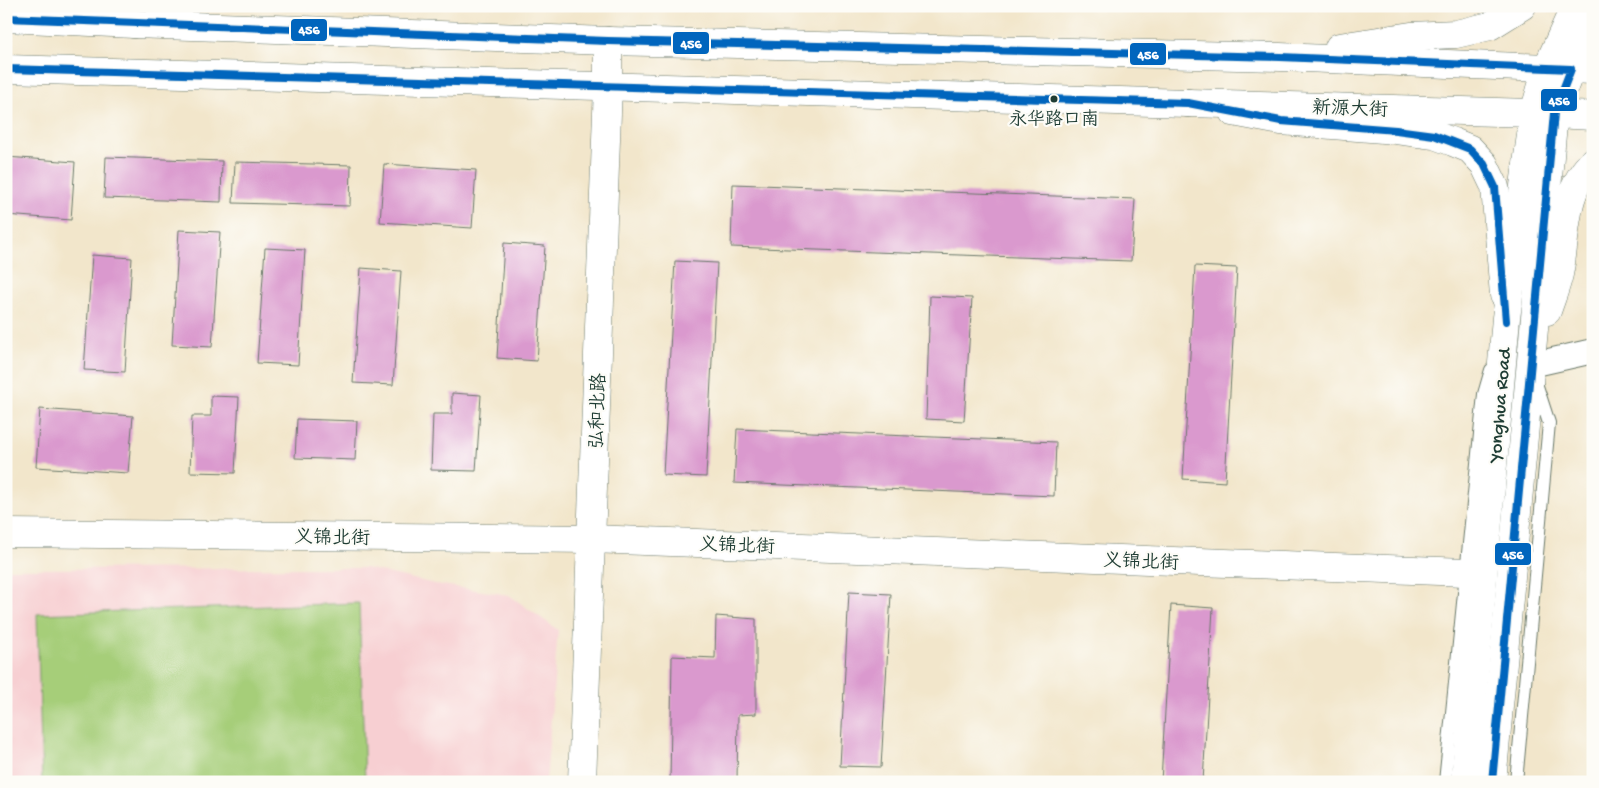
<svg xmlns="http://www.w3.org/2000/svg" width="1599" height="788" viewBox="0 0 1599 788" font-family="'Gochi Hand','LXGW WenKai TC',sans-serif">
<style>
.built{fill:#f7cfd2}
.green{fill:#a6ce79;stroke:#628656}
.building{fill:#da99ce}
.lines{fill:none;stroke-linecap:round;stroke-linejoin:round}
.service-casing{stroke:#697869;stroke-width:14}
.minor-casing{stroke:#697869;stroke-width:26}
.tertiary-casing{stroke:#697869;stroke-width:29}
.secondary-casing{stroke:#697869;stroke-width:29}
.primary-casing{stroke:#697869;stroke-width:29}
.service{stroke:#fff;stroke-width:12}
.minor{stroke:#fff;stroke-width:24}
.tertiary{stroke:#fff;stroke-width:28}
.secondary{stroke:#fff;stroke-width:28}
.primary{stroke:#fff;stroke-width:28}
.bus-1-casing{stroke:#fdfcf7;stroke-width:11}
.bus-1{stroke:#0065bd;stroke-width:8}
.bus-dot{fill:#1f3d34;stroke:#fdfcf7;stroke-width:2}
.labels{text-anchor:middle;stroke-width:4.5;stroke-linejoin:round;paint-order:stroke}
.bus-label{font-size:18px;fill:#1f3d34;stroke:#fdfcf7}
.street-label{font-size:19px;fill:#1f3d34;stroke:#fdfcf7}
.line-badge{stroke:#fdfcf7;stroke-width:2}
.badge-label{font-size:14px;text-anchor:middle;font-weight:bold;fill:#fff}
</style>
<rect width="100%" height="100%" fill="#fdfcf7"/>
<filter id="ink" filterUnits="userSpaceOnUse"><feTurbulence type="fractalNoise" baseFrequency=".02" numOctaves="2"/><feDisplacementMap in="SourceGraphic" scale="10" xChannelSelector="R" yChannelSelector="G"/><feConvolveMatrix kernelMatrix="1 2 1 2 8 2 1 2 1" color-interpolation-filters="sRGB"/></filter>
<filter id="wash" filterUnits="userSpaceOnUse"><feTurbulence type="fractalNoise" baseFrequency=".0096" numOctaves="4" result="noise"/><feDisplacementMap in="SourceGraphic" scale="20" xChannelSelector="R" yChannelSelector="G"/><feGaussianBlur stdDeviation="1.12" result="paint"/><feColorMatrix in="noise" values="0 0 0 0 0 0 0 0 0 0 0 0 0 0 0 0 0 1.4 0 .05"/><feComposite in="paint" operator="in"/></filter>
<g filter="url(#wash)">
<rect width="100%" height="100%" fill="#f2e6cb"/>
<path class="built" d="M366,568L435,584L509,595L558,630L546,782H6V569Z"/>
<path class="green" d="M359,603L365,782H42L37,614Z"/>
<g id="blocks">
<g class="building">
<path d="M6,157L75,162L71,220L6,215Z"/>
<path d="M106,157L222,161L221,202L104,198Z"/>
<path d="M235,162L351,165L350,206L233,203Z"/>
<path d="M384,164L476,170L472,228L380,222Z"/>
<path d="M733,184L1135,199L1131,261L731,247Z"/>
<path d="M179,230L220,232L212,347L172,345Z"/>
<path d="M504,243L545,246L537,361L497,358Z"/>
<path d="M265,248L305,250L298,365L257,363Z"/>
<path d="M92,255L132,258L125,372L84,370Z"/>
<path d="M675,261L717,263L706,477L663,475Z"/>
<path d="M1195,266L1237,268L1225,482L1183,479Z"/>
<path d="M361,268L401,271L393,385L353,383Z"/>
<path d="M930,296L972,298L964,421L926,419Z"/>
<path d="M452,393L481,395L476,471L431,470L433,414H452Z"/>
<path d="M211,396L239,397L235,473L190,472L192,416H211Z"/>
<path d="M40,409L133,416L128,473L36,467Z"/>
<path d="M297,419L357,421L355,460L295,458Z"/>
<path d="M737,429L1056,442L1054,496L734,483Z"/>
<path d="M849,592L891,594L881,767L840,766Z"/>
<path d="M1171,605L1213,608L1203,782H1161Z"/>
<path d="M716,616L756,619V714L738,715L737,782H670L672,656L715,658Z"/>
</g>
</g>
</g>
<g filter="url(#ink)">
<use href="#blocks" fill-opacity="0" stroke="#697869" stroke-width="1"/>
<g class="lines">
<defs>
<g id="service">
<path d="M1445,782L1484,394L1491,370"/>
<path d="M1516,782L1549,423L1536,383"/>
</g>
<path id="minor" d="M1531,365L1593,351"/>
<g id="tertiary">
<path d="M1233,112L1281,121L1396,130L1434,135L1453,142L1470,149L1484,164L1495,187L1504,295"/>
<path d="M6,533L591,539L1466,572"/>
<path d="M582,782L608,86V41"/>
</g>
<g id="secondary">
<path d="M134,24L608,41L1280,57L1593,70"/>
<path d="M1339,47L1411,36L1456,34L1490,26L1522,6"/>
<path d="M1188,103L1534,113L1593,116"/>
<path d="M1547,311C1551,299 1556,287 1559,274C1567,237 1562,190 1593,162"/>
<path d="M1465,782L1506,318L1534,113L1547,68L1575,6"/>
<path d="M1492,782L1554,113L1571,69L1593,22"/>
</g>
<g id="primary">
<path d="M6,18L134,24"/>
<path d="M6,69L1188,103"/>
</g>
</defs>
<use href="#service" class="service-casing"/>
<use href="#minor" class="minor-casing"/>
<use href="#tertiary" class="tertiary-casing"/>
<use href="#secondary" class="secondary-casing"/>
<use href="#primary" class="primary-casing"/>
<use href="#service" class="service"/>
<use href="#minor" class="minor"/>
<use href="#tertiary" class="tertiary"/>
<use href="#secondary" class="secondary"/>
<use href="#primary" class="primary"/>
<defs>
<g id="bus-1">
<path d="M6,18L608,41L1280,57L1571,69L1554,113L1492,782"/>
<path d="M6,69L1188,103L1281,121L1396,130L1434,135L1470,149L1484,164L1495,187L1506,321"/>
</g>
</defs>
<use href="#bus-1" class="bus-1-casing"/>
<use href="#bus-1" class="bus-1"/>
</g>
</g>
<circle class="bus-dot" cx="1054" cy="99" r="4.5"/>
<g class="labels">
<g class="bus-label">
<text x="1054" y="124">永华路口南</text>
</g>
<g class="street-label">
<text transform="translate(1350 107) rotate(2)" y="7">新源大街</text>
<text transform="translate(1498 405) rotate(-85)" y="7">Yonghua Road</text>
<text transform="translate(596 411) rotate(-88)" y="7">弘和北路</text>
<text transform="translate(332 536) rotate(1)" y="7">义锦北街</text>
<text transform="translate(737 544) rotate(2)" y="7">义锦北街</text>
<text transform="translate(1141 560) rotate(2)" y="7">义锦北街</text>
</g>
</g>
<g class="line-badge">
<rect x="290" y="18" width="38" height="24" rx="5" fill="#0065bd"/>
<rect x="672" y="31" width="38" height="24" rx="5" fill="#0065bd"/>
<rect x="1129" y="42" width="38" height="24" rx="5" fill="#0065bd"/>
<rect x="1540" y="88" width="38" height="24" rx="5" fill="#0065bd"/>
<rect x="1494" y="542" width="38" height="24" rx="5" fill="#0065bd"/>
</g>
<g class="badge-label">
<text x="309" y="34">456</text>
<text x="691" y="48">456</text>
<text x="1148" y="59">456</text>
<text x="1559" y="105">456</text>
<text x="1513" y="559">456</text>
</g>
<rect width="1599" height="788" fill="none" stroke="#fdfcf7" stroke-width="25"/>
</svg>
